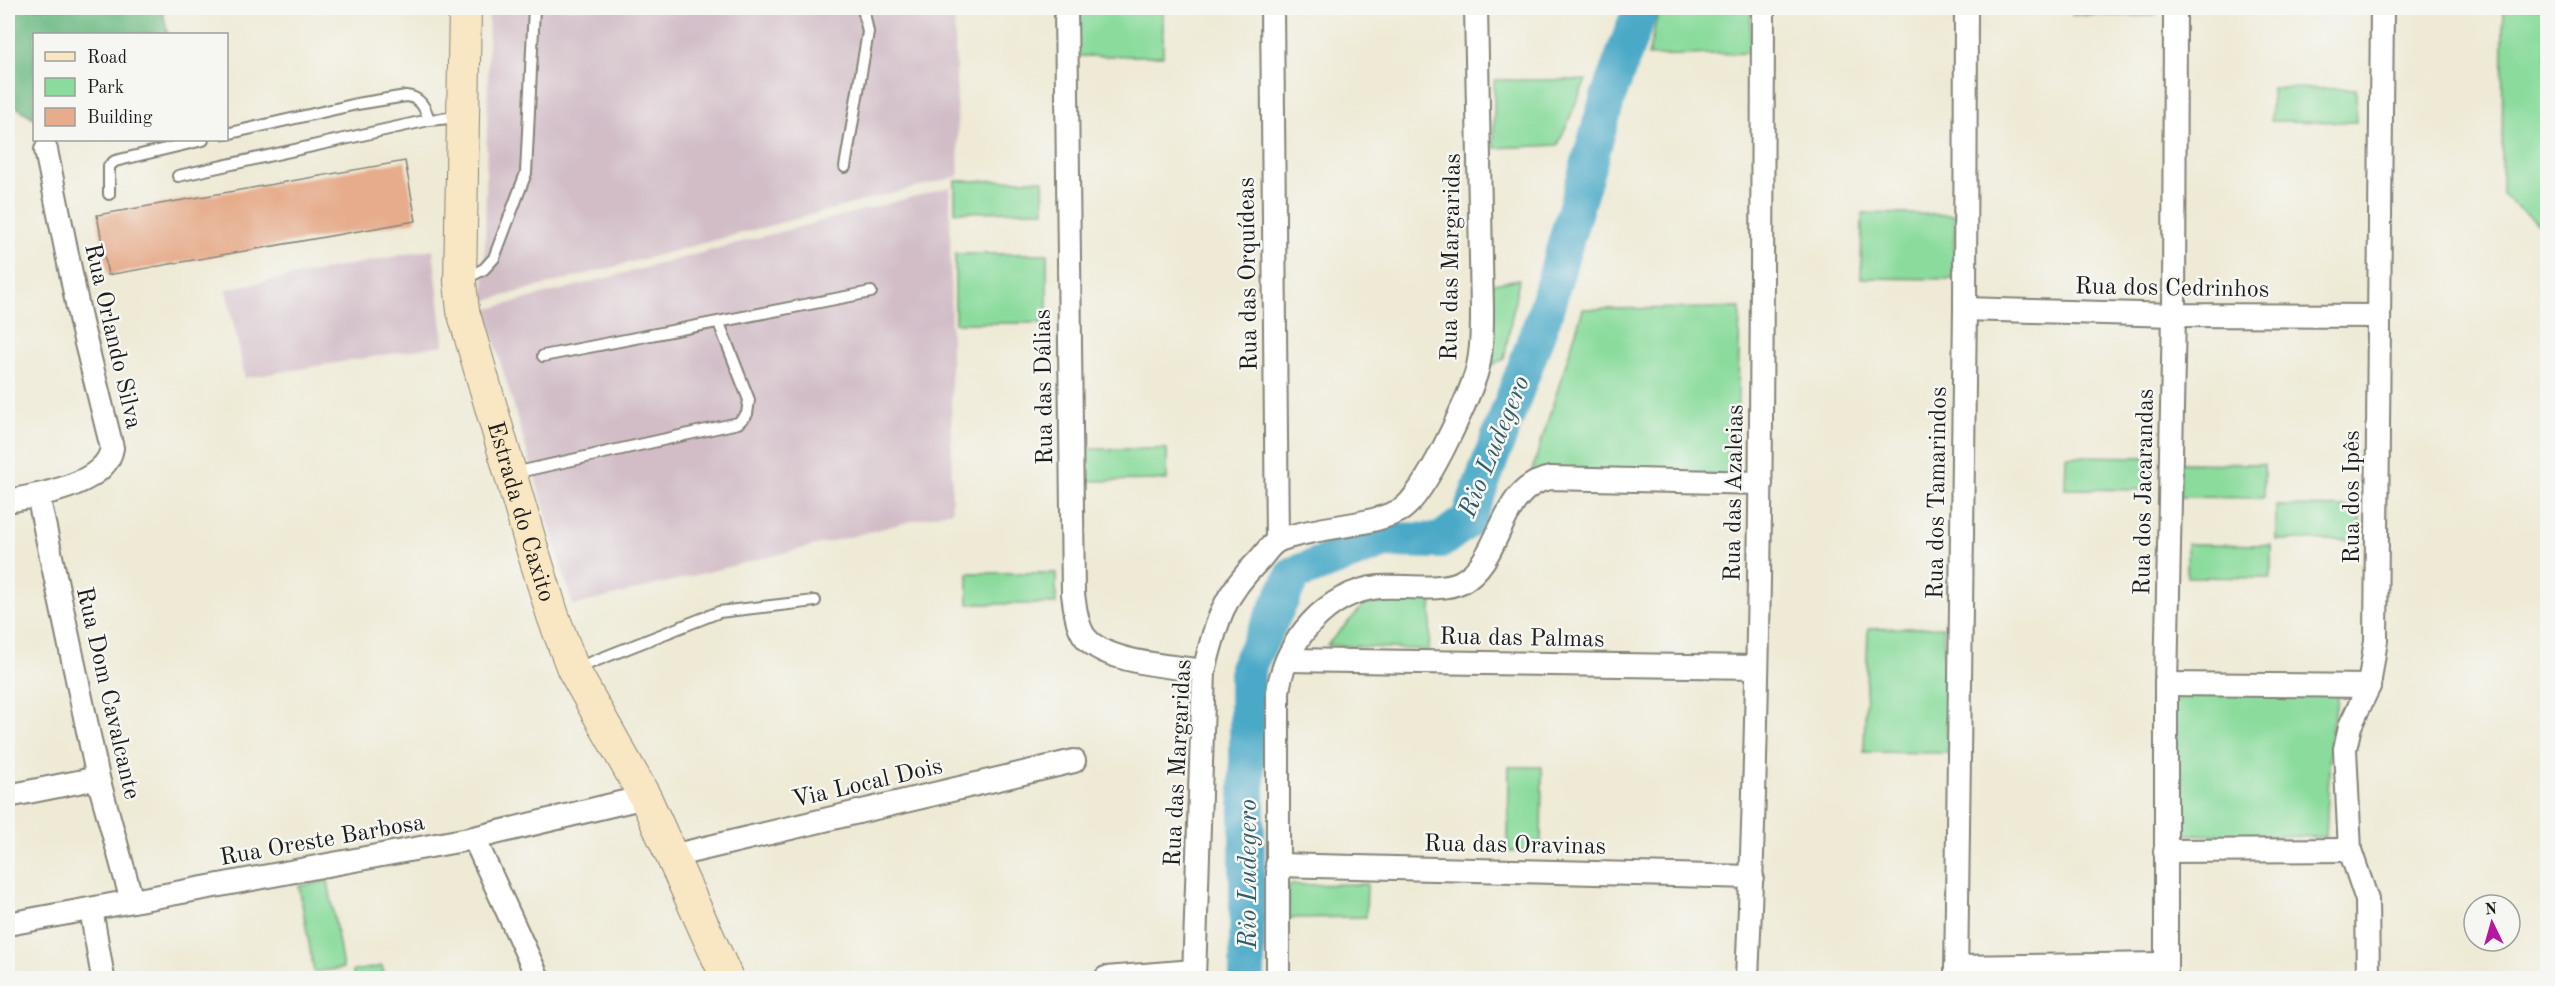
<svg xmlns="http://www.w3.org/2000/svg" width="2555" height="986" viewBox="0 0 2555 986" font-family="'Old Standard TT',serif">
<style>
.industrial{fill:#d2bdc7}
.green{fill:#8adb9c;stroke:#537c5c;stroke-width:1.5}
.forest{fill:#6fbb84;stroke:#466c50;stroke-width:1.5}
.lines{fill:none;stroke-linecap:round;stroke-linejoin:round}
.river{stroke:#48a9c7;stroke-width:36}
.building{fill:#e6ac8b}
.lane-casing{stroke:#858378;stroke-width:14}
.street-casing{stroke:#858378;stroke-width:26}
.secondary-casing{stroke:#858378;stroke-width:34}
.lane{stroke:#fff;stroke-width:10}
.street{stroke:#fff;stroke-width:22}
.secondary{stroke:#f9e7c3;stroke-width:32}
.labels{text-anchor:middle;stroke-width:5;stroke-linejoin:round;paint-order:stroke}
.street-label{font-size:24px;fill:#1c1c1c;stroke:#f6f6f2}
.water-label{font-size:26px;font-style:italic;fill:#305b69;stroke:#f6f6f2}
</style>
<rect width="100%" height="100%" fill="#f6f6f2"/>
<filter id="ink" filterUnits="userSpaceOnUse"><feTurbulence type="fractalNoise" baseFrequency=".0167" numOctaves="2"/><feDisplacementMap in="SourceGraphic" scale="12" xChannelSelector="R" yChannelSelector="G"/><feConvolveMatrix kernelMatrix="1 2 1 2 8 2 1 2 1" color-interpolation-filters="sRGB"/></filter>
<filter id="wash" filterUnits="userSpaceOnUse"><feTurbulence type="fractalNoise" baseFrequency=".008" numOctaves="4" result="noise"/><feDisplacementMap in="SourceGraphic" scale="24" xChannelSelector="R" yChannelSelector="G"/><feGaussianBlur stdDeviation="1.35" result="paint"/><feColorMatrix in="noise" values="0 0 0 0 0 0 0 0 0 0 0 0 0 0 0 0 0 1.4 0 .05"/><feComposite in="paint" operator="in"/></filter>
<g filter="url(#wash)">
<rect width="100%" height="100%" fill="#eeead5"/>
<g class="industrial">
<path d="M489,8H954L959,176L484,301Z"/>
<path d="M950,187L952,511L573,606L485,310Z"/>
<path d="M433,249L444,345L245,378L226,289Z"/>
</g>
<g class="green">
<rect x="1071" y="8" width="92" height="48"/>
<path d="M1659,8H1751L1750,53L1648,56Z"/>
<path d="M2072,8H2156V16L2072,15Z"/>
<path d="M2503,8H2547V230L2502,195Z"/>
<path d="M1494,80H1586L1558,145L1494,148Z"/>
<path d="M2272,88L2356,89V122L2271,121Z"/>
<path d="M1043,180L1044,211L955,212V181Z"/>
<path d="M1862,213L1955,215L1953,279L1861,278Z"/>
<rect x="955" y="254" width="92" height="69"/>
<path d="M1519,279L1504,359L1488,367V285Z"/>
<path d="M1740,308L1736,475L1531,474L1583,309Z"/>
<path d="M1079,449H1167V480L1079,481Z"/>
<path d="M2066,456L2150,457V490L2065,489Z"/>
<path d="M2180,463L2264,464V498L2180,497Z"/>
<path d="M2276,506L2360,507V540H2276Z"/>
<path d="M2187,544L2271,545V578L2187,577Z"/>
<rect x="968" y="573" width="88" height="31"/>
<path d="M1432,596L1429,650L1327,645L1364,605Z"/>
<path d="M1943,627L1948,753L1864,752L1868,629Z"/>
<path d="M2340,691L2331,729L2326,837L2169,834L2172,709L2181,694Z"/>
<path d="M1509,767H1542L1541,851H1508Z"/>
<path d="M328,881L343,968L314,972L299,886Z"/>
<path d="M1367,884L1366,917L1288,918V885Z"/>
<path d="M382,966L385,978H354L353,971Z"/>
</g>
<path class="forest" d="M8,8H162L168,34H34V118L8,102Z"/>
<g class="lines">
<path class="river" d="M1247,978V668L1294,574L1385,540L1440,541L1468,520L1544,316L1609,94L1641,8"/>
</g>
<g id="blocks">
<path class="building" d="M405,161L416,221L108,275L97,215Z"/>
</g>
</g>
<g filter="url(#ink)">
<use href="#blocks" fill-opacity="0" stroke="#858378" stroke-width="1.5"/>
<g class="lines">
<defs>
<g id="lane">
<path d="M226,134L357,104L406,96C420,97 425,107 429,120"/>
<path d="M845,167L868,32L863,8"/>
<path d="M178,176L429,120L460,117"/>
<path d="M109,194V166L115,161L203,140"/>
<path d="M463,280L484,269L494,258L526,173L534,8"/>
<path d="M543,356L871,292"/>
<path d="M514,473L738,423L747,414L749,400L719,323"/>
<path d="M577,668L719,612L815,601"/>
</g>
<g id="street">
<path d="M1066,8L1073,594C1075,607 1076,622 1083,634C1100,663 1173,666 1204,671"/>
<path d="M1272,8L1277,541"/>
<path d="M1965,309L2174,315L2378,316"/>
<path d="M38,495L98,778L132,901"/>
<path d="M8,501C39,495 106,485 112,448L81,323L46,150"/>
<path d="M1287,660L1757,667"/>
<path d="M2166,684L2369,686"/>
<path d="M8,796L98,778"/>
<path d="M474,838L538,978"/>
<path d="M2165,851L2350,850"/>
<path d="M672,856L1074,761"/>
<path d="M1277,865L1752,877"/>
<path d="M91,909L103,978"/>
<path d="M8,924L474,838L645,797"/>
<path d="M1956,967L2166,964"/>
<path d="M1106,978L1194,971"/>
<path d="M1194,978L1204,671C1217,620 1222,597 1260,559C1265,553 1272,543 1279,540C1317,526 1362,528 1399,511C1423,500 1467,402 1476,374C1482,354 1482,331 1482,310L1476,8"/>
<path d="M1278,978V692C1284,642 1327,592 1379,587C1402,585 1441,592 1461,582C1504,559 1497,488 1550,478L1761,483"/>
<path d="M1747,978C1762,655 1762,331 1763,8"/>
<path d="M1956,978L1965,309L1966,8"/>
<path d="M2166,978V684L2174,315L2175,8"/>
<path d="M2368,978L2367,900L2350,850L2345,749L2350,726L2369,686L2376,640L2382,8"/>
</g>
<g id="secondary">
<path id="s1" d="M465,8L460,282L463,311L532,548L553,616L573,669L645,797L727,978"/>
</g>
</defs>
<use href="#lane" class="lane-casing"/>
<use href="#street" class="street-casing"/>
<use href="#secondary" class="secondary-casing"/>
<use href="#lane" class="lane"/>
<use href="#street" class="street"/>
<use href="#secondary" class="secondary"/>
</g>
</g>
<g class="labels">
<g class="street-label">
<text transform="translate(1450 257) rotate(-89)" y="8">Rua das Margaridas</text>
<text transform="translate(1247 274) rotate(-91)" y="8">Rua das Orquídeas</text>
<text transform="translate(2172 287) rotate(1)" y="8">Rua dos Cedrinhos</text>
<text transform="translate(114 336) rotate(77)" y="8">Rua Orlando Silva</text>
<text transform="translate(1043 387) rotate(-91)" y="8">Rua das Dálias</text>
<text transform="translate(2143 492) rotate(-89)" y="8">Rua dos Jacarandas</text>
<text transform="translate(1733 493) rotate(-89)" y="8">Rua das Azaleias</text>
<text transform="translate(1936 493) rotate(-89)" y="8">Rua dos Tamarindos</text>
<text transform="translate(2351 497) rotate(-90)" y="8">Rua dos Ipês</text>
<text dy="8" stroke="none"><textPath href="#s1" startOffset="512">Estrada do Caxito</textPath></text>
<text transform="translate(1522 637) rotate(1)" y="8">Rua das Palmas</text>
<text transform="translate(109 693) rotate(77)" y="8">Rua Dom Cavalcante</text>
<text transform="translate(1177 763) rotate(-87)" y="8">Rua das Margaridas</text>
<text transform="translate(867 782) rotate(-13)" y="8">Via Local Dois</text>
<text transform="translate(322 839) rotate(-10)" y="8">Rua Oreste Barbosa</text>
<text transform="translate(1515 844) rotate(1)" y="8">Rua das Oravinas</text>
</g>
<g class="water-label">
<text transform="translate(1493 446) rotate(-68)" y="9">Rio Ludegero</text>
<text transform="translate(1247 874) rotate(-90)" y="9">Rio Ludegero</text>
</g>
</g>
<rect width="2555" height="986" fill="none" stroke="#f6f6f2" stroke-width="30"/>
<rect x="33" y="33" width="195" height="108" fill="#f6f6f2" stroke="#9f9f9c" stroke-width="1.5"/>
<rect x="45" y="52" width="30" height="9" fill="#f9e7c3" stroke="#9f9f9c" stroke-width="1.5"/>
<text x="87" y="63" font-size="18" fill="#1c1c1c">Road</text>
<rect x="45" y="78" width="30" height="18" fill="#8adb9c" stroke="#9f9f9c" stroke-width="1.5"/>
<text x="87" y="93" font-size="18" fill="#1c1c1c">Park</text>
<rect x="45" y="108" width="30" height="18" fill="#e6ac8b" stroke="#9f9f9c" stroke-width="1.5"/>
<text x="87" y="123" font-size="18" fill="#1c1c1c">Building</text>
<g transform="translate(2492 923) rotate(355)"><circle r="28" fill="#f6f6f2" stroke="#9f9f9c" stroke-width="1.5"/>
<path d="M0-4.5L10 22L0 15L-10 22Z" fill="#b5179e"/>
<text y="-9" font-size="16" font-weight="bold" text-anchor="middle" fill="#1c1c1c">N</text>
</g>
</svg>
